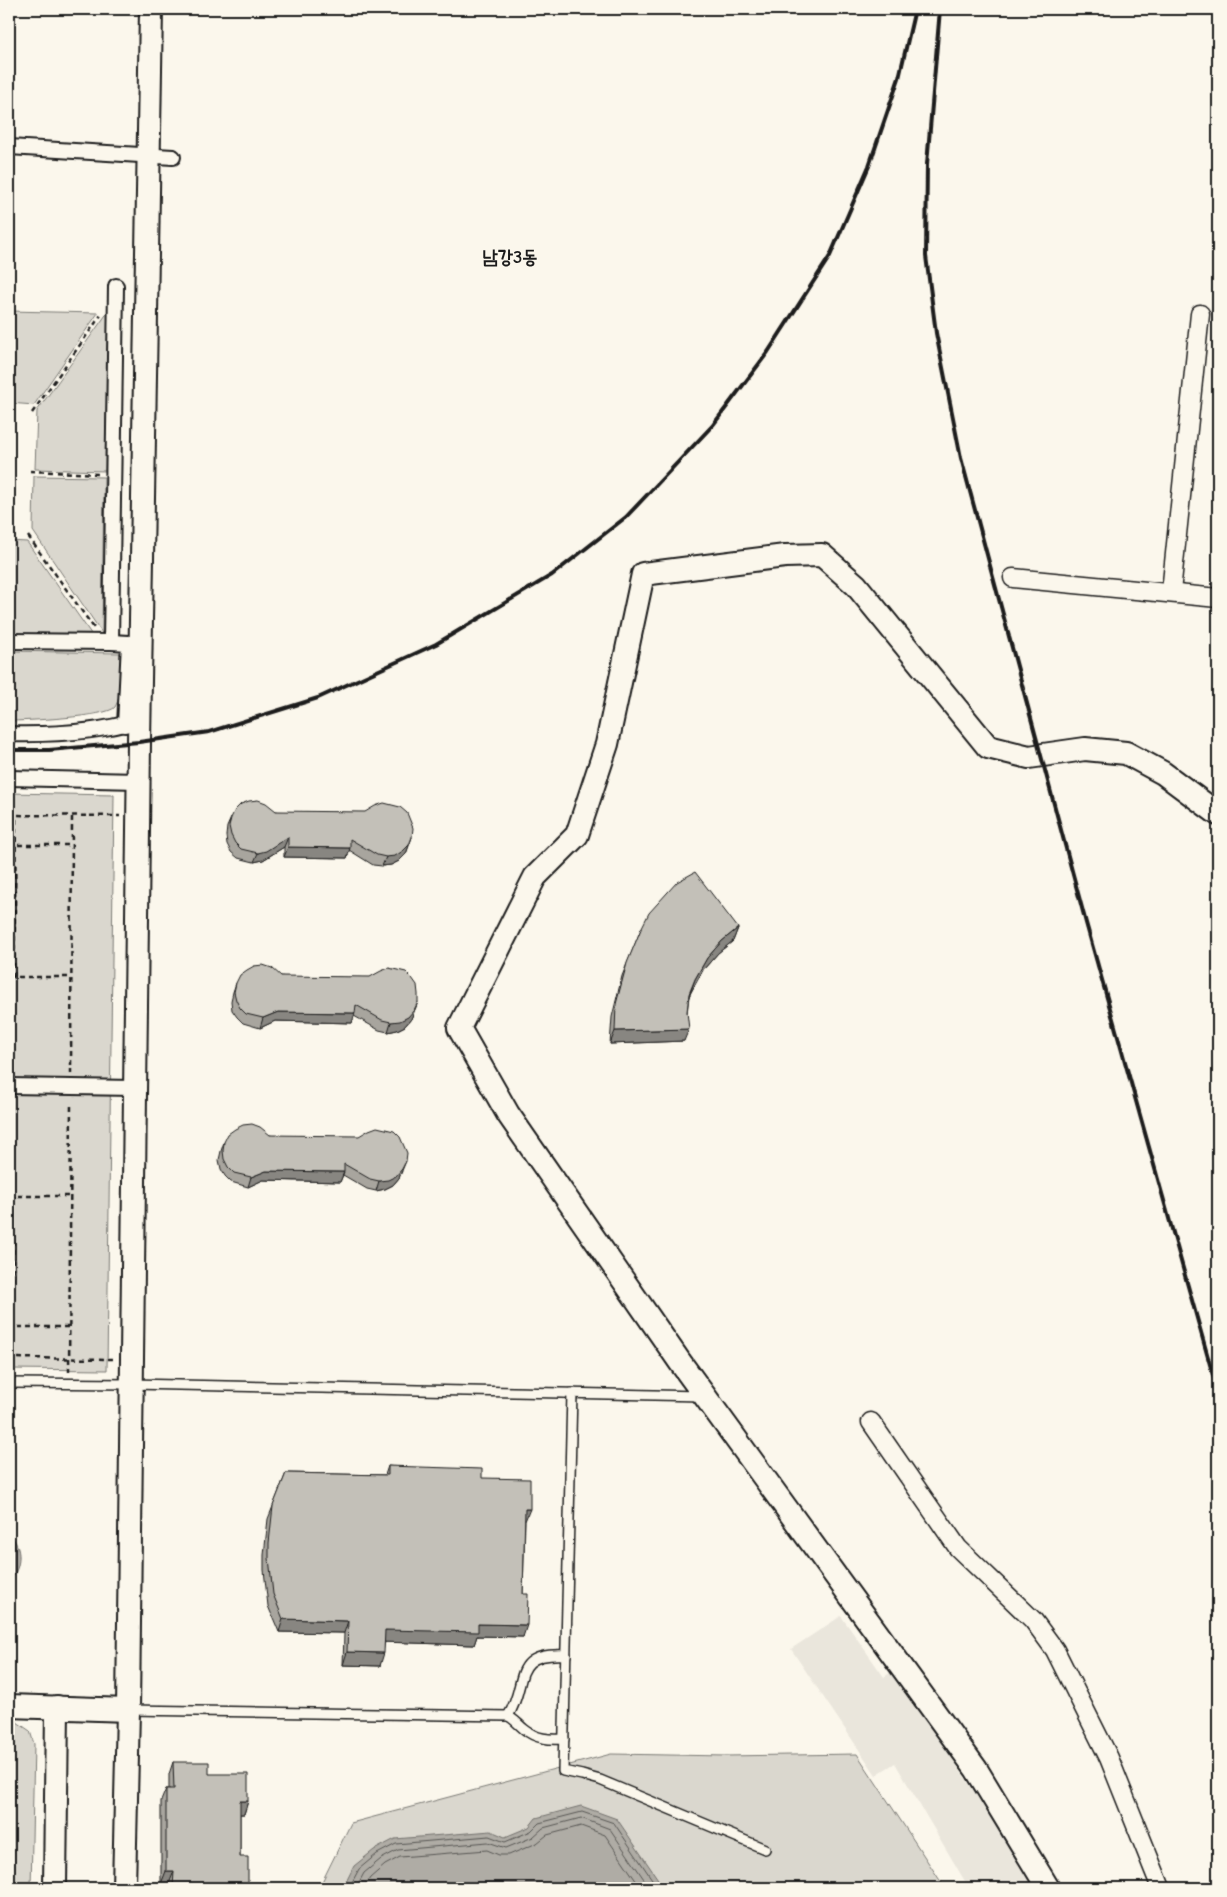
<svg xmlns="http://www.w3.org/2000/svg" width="1227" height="1897" viewBox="0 0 1227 1897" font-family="'Comic Neue','Poor Story',sans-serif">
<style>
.built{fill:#eae6dc}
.green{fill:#dad7ce;stroke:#7b7a75}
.water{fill:#afaca5;stroke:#74726e}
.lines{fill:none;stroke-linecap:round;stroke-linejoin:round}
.shore{stroke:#575653;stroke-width:1}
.service-casing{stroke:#1c1c1c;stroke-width:12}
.pedestrian-casing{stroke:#1c1c1c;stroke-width:18}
.minor-casing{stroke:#1c1c1c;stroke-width:21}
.tertiary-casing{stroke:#1c1c1c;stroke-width:26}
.path{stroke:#1c1c1c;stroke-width:2.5;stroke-dasharray:5 4;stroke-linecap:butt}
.service{stroke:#fbf7ec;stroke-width:9}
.pedestrian{stroke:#fbf7ec;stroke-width:14}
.minor{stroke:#fbf7ec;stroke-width:18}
.tertiary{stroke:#fbf7ec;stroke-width:22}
.rail{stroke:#1c1c1c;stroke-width:4}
.wall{fill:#a8a59e;stroke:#1c1c1c}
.shaded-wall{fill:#888681;stroke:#1c1c1c}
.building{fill:#c3c0b8;stroke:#1c1c1c}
.labels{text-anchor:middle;stroke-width:4;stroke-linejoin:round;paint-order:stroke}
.quarter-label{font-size:19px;font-weight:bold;fill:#1c1c1c;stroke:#fbf7ec}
</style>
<rect width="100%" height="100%" fill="#fbf7ec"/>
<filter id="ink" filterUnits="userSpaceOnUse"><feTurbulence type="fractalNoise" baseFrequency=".02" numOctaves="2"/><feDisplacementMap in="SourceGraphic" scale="10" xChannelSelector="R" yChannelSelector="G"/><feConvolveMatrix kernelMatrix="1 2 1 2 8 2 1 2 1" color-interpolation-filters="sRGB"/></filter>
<g filter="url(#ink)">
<path class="built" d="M841,1616L884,1677L894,1670L961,1772L1042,1888H969L895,1763L876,1775L791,1649Z"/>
<g class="green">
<path d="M9,311L98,313L34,405L9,403Z"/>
<path d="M108,312L105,471L35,469L37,411Z"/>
<path d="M34,476L104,477L102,633L33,531Z"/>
<path d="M9,541L27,542L94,638L9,635Z"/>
<path d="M9,651L120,653C120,670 124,692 115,707C108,717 24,721 9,721Z"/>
<path d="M9,793L114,795L107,1370L9,1369Z"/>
<path d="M9,1722H17L30,1731L34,1744L31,1888H9Z"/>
<path d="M611,1754L726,1756L857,1754L945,1888H319L351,1823Z"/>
</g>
<g class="water">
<path d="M9,1533C23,1548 22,1567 9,1582Z"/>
<path d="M581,1806L617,1819L664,1888H343L354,1866L374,1850L395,1839L491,1831L505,1837L529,1827L536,1818Z"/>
</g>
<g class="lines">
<g class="shore">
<path d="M349,1888L359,1869L377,1854L396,1844L489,1836L505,1842L531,1831L539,1823L582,1812L614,1823L658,1888"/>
<path d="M356,1888L364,1873L381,1859L398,1850L488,1842L506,1848L533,1837L543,1828L581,1818L610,1829L650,1888"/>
<path d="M364,1888L370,1878L385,1865L400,1857L487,1850L499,1855H509L537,1843L547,1835L581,1826L605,1835L641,1888"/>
</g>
<defs>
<g id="service">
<path d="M9,1383L131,1384L701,1396"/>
<path d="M572,1393L563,1771L582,1775L600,1780L765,1849"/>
<path d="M128,1710L508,1716C514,1719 518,1724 524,1729C536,1739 549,1740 564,1739"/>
<path d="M508,1716C529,1683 509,1652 566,1655"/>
</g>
<g id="pedestrian">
<path d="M9,147L173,157"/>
<path d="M9,641L111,642L116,286"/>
<path d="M111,642L129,643L125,725"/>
<path d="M9,734C52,735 97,733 139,720"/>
<path d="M9,778L138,781"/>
<path d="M9,1086L135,1088"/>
</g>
<g id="minor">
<path d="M1013,578L1218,598"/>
<path d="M1171,592L1200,314"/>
<path d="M871,1422L958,1548L1033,1620L1055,1650L1109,1758L1161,1888"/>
</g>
<g id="tertiary">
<path d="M9,1706L128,1710"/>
<path d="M55,1888L57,1707"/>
<path d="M124,1888L128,1710L139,742L151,9"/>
<path d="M1048,1888L976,1769L680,1362L508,1114L459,1028L535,877L577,835L607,744L643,574L785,556L822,555L856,585L988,747L1029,757L1085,749L1126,753L1163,773L1218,814"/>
</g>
</defs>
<use href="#service" class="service-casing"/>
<use href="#pedestrian" class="pedestrian-casing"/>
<use href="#minor" class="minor-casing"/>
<use href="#tertiary" class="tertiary-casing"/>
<g class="path">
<path d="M32,413L101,315"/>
<path d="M30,471L99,474"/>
<path d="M28,536L94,628"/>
<path d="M9,815L120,816"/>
<path d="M9,845H72"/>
<path d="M9,977H71"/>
<path d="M14,977L16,815"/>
<path d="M71,1074L72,815"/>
<path d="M9,1196H70"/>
<path d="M9,1327H69"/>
<path d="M9,1358L115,1359"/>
<path d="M12,1371L14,1196"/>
<path d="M69,1372L71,1102"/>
<path d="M10,1888V1725"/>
</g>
<use href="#service" class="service"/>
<use href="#pedestrian" class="pedestrian"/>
<use href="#minor" class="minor"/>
<use href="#tertiary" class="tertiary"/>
<g class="rail">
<path d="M940,9L927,164L926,256L936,333L961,458L1086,923L1218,1393"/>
<path d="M9,750H49L139,742L209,732L318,698L436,644L552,575L626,517L713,425L768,352L830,256L869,166L899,78L915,9"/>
</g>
</g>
<g class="wall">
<path d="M276,811L412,837L406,854L399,861L391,865L382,866L373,865L349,850L347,858L284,857V847L263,860L254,862L238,858L231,852L227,844L226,836L227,827L231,818Z"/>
<path d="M738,928L733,941L718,953L703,970L691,992L689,996L684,1041L610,1044L612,1017L622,976L641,929Z"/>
<path d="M281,976L418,1002L411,1019L405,1026L397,1030L388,1032L379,1030L354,1016L352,1023L275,1021L260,1028L243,1023L237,1017L232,1010L231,1001L233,992L236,983Z"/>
<path d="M270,1135L402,1171L399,1178L393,1185L385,1189L376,1191L367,1189L343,1175L340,1182L263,1180L248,1187L231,1182L225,1176L221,1169L219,1160L221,1151L224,1142Z"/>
<path d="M388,1466L482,1478L525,1521L523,1594V1637L477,1636L474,1645L385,1642L380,1666L343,1665L344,1633L279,1632L268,1606L264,1570V1555L268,1519L286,1473L385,1475Z"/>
<path d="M173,1762L209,1774L248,1801L244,1814H240V1857L248,1888H169V1884H161V1801L166,1789H169V1774Z"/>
</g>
<g class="shaded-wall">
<path d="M288,837L284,847L263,860L254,862L258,853Z"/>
<path d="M412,837L406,854L399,861L391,865L382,866L386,857Z"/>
<path d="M288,847L350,848L347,858L284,857Z"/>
<path d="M738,928L733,941L718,953L703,970L691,992L685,1007L695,979L707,958L722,941Z"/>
<path d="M418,1002L411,1019L405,1026L397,1030L388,1032L391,1022Z"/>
<path d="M278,1012L355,1013L352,1023L275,1021L260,1028L263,1018Z"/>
<path d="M689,1029L684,1041L610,1044L615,1031Z"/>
<path d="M406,1161L399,1178L393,1185L385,1189L376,1191L379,1181Z"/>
<path d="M266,1171L344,1172L340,1182L263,1180L248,1187L251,1177Z"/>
<path d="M525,1509H530L525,1521H520Z"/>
<path d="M283,1619L348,1621L344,1633L279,1632Z"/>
<path d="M478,1624L527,1625L523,1637L477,1636L474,1645L380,1642L385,1630Z"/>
<path d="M347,1652L384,1653L380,1666L343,1665Z"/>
<path d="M240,1801H248L244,1814H235Z"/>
<path d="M166,1871H174L169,1884H161Z"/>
</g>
<g class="building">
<path d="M258,800L266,803L276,811L365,812L375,806L384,803L400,807L407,813L413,828L412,837L409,845L403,851L395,856L386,857L377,855L350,839V848L288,847V837L266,851L258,853L241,849L235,843L231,835L229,826L231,818L235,810L241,804L249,801Z"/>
<path d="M695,872L738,928L722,941L707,958L695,979L689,994L687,1012L689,1029L615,1031L616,1004L627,963L641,929L649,913L677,882Z"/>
<path d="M263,965L272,968L281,976L370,977L381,971L389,968L406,972L412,978L417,985L418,994V1002L414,1010L408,1017L400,1021L391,1022L382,1020L356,1005L355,1013L278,1012L263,1018L246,1014L240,1008L236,1000L234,992L236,983L240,975L247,970L254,966Z"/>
<path d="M252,1124L260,1127L270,1135L359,1136L369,1130L377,1127L394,1131L400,1137L407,1153L406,1161L402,1169L396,1176L388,1180L379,1181L370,1179L344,1164V1172L266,1171L251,1177L234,1173L228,1167L224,1159L223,1151L224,1142L228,1134L235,1129L243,1125Z"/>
<path d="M388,1466L482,1469V1478L530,1479V1509H525L523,1594H528L527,1625L478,1624V1632L385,1630L384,1653L347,1652L348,1621L283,1619L273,1594L269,1558V1543L273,1506L286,1473L388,1475Z"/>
<path d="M173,1762H209V1774H248V1801H240V1857H248V1888H173L174,1871H166V1789H174Z"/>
</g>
</g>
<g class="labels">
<g class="quarter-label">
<text x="510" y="263">남강3동</text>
</g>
</g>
<rect width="1227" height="1897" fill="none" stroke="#fbf7ec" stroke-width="30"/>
<rect x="15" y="15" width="1197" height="1867" fill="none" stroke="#1c1c1c" stroke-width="2" filter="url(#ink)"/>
</svg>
